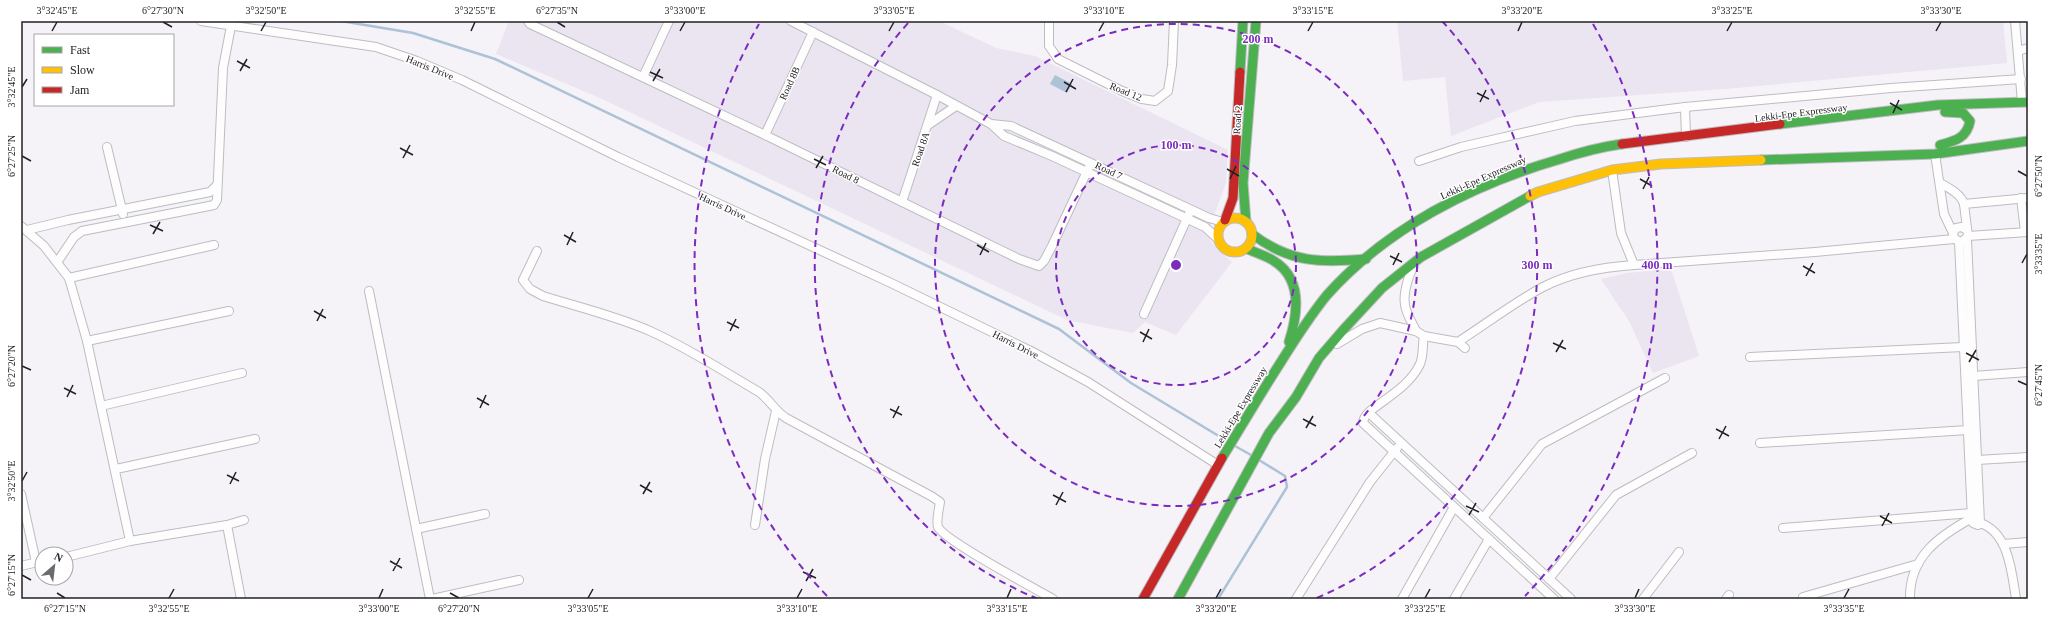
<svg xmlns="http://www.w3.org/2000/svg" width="2049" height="620" viewBox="0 0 2049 620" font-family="'Times New Roman',serif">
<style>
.built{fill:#eae5f1}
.water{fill:#acc2d6}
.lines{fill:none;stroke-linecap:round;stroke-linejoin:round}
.stream{stroke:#acc2d6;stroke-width:2.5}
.street-casing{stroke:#bebcc0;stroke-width:10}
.fast-casing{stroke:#bebcc0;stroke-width:11}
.slow-casing{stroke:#bebcc0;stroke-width:11}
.jam-casing{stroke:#bebcc0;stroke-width:11}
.street{stroke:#fefdfe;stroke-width:8}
.fast{stroke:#4caf50;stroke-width:9}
.slow{stroke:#ffc107;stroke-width:9}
.jam{stroke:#c62828;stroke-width:9}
.ticks{fill:none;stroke:#232125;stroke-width:1.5}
.ring{fill:none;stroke:#7b2cbf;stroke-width:2;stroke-dasharray:7 5}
.labels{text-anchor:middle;stroke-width:3;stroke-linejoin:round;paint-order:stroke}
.street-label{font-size:10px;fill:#232125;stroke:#fff}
.centre{fill:#7b2cbf;stroke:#fff;stroke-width:2}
.ring-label{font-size:12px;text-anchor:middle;font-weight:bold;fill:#7b2cbf;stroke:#fff;stroke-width:3;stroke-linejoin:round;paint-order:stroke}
.neatline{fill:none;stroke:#232125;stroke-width:1.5}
.ticks-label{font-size:10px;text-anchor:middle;fill:#232125}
</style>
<rect width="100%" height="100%" fill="#f5f2f8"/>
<g class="built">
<path d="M509,21H939L996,48L1035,56L1228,150L1226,183L1208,232L1210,240L1217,249L1232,262L1176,335L1145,322L1133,333L1067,320L602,99L496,54Z"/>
<path d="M1397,21H2003L2007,63L1725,89L1539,102L1451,136L1445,77L1403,81Z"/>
<path d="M1671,269L1699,356L1653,373L1629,321L1601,279L1627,273Z"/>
</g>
<path class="water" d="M1055,75L1072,84L1067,93L1050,84Z"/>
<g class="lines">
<g class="stream">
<path d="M341,21L413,33L495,59L1059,329L1131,383L1227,441"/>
<path d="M1235,446L1251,455"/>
<path d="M1218,599L1287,487L1285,476L1259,460"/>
</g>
<defs>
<g id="street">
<path d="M201,21L376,47L417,61L462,80L618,157L891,283L1031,351L1088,382L1218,465"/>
<path d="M528,21L530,24L547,32L765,135L1019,259L1039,266L1044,261L1052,246L1091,163"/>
<path d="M791,21L937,95L991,124L1004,136L1052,156L1205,227L1218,239"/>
<path d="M1049,21V46L1058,59L1120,90L1142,99L1155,101L1168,91L1172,65L1174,21"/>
<path d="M2015,21L2022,102"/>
<path d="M2018,51L2028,48"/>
<path d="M643,77L669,21"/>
<path d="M1685,107L1686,137"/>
<path d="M991,124L1011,126L1209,218L1223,222"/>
<path d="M928,125L956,106"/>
<path d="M765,135L813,32"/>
<path d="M107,147L123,214"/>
<path d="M1935,154L1944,214L1953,233"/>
<path d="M1419,161L1461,147L1575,121L1685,107L1891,88L2021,79"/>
<path d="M1612,170L1621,233L1634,265L1815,252L1954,239"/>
<path d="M1940,183C1949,188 1961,194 1964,204L1968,236L1962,242L1954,239L1953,233L1956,228L1962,227L1967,230"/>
<path d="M2021,198L2025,232"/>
<path d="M902,202L937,95"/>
<path d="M1964,204L2028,198"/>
<path d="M21,226L44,246L69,278L87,341L130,541"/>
<path d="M27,230L68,220L210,192L217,185"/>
<path d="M1968,236L2028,232"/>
<path d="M1959,242L1972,518L1973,523L1978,525L1980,523L1967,239"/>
<path d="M537,251L523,280L530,289L543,296C578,307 616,316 650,331C688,348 723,371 759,392C770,400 775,411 786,418L931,496L940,502C939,509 936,521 938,527C945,541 1034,588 1053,599"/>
<path d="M58,261L74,237L82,231L214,205L217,200L223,68L231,26"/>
<path d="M1414,266C1408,276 1403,294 1405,305C1406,314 1413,324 1416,331"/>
<path d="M69,278L214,245"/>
<path d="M369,291L430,599"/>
<path d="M1144,314L1189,214"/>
<path d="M1424,336C1422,346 1424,358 1419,366C1408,387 1386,398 1369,412C1366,415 1363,419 1363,423L1554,599"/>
<path d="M87,341L229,311"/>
<path d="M1458,342C1486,324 1513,303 1543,287C1570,273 1604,267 1634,265"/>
<path d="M1337,344L1362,329L1380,323L1416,331L1424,336L1458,342L1465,348"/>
<path d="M1750,357L1963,347"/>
<path d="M1973,376L2028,372"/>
<path d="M101,406L242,373"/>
<path d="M1369,413L1571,599"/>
<path d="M1760,443L1968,430"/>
<path d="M1977,460L2028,457"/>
<path d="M116,469L255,439"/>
<path d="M21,494L36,562"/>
<path d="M1483,518L1542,444L1665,378"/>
<path d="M1980,523C2009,532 2012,574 2016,599"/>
<path d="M227,525L241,599"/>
<path d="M755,525L765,459L776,411"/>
<path d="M1783,528L1972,513"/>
<path d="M416,529L485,514"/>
<path d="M2003,544L2028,542"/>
<path d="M66,557L130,541L227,525L244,520"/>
<path d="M21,566L42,561"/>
<path d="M1549,579L1616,495L1692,453"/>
<path d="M1803,597L1918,564"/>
<path d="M432,599L519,580"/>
<path d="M1296,599L1370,482L1397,448"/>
<path d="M1402,599L1454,507"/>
<path d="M1454,599L1489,539"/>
<path d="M1643,599L1679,552"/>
<path d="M1726,599L1729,595"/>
<path d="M1910,599C1909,557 1939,536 1972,518"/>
</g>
<g id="fast">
<path d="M1240,72L1243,21"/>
<path d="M1780,124L1938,105L2028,102"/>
<path d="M1940,145C1955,141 1967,138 1970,121L1963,113L1945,112"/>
<path d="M1761,160L1935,154L2028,141"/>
<path d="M1246,222L1243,183L1256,21"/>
<path d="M1252,234C1290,263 1321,263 1366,259"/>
<path d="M1246,248C1255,253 1265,255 1274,261C1303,279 1298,314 1289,342"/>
<path d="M1222,458C1241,427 1259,396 1279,365C1294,341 1309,317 1327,295C1387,228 1472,185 1557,160C1578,153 1600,147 1622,144"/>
<path d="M1178,599L1269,433L1296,397L1319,358L1344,329L1382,288L1421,257L1530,196"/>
</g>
<g id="slow">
<path d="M1530,196L1538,192L1612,170L1661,164L1761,160"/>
<circle cx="1235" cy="235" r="17"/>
</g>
<g id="jam">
<path d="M1622,144L1780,124"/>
<path d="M1225,220L1233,198L1240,72"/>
<path d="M1143,599L1222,458"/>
</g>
</defs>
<use href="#street" class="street-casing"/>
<use href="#fast" class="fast-casing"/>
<use href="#slow" class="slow-casing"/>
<use href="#jam" class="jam-casing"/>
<use href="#street" class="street"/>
<use href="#fast" class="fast"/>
<use href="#slow" class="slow"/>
<use href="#jam" class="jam"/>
</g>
<path class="ticks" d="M163,22L172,27M557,22L565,27M52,31L57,22M261,31L266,22M471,31L475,22M680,31L685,22M889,31L894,22M1099,31L1104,22M1308,31L1313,22M1518,31L1522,22M1727,31L1732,22M1936,31L1941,22M237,61L250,68M240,71L247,59M650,72L663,78M653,81L660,69M1064,82L1076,89M22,87L27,79M1066,92L1073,79M1477,93L1489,99M1480,102L1486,90M1890,103L1902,110M1893,113L1899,100M400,148L413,155M22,156L31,161M403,158L410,145M814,159L826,165M816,168L823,156M1227,169L1239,176M2018,171L2027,176M1230,179L1236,166M1640,179L1652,186M1643,189L1649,177M150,225L163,231M153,234L160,222M564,235L576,242M567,245L573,232M977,245L989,252M980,255L986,243M1390,256L1402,262M2022,263L2027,254M1393,265L1399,253M1803,266L1815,273M1806,276L1813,263M314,311L326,318M317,321L323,309M727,322L739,328M730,331L736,319M1140,332L1152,339M1143,342L1149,329M1553,343L1566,349M1556,352L1563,340M1966,353L1979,360M1969,362L1976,350M22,366L31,370M2018,381L2027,385M64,388L76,394M67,397L73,385M477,398L489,405M480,408L486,395M890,409L902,415M893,418L899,406M1303,419L1316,426M1306,428L1313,416M1716,429L1729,436M1719,439L1726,426M227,475L239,481M22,481L27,472M230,484L236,472M640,485L652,492M643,494L650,482M1053,495L1066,502M1056,505L1063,492M1466,506L1479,512M1469,515L1476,503M1880,516L1892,523M1882,526L1889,513M390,561L402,568M393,571L400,558M803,572L816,578M22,575L31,580M806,581L813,569M57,593L65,598M450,593L459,598M169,598L174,589M379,598L383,589M588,598L593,589M797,598L802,589M1007,598L1011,589M1216,598L1221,589M1425,598L1430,589M1635,598L1639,589M1844,598L1849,589"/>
<g class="ring">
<circle cx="1176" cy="265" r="120"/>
<circle cx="1176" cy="265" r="241"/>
<path d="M1038 599A361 361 0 0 1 910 21M1442 21A361 361 0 0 1 1314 599"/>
<path d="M827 596A481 481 0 0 1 759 24M1593 24A481 481 0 0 1 1525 596"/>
</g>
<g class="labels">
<g class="street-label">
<text transform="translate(430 67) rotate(22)" y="4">Harris Drive</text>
<text transform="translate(789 83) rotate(-65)" y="4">Road 8B</text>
<text transform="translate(1126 91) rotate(22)" y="4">Road 12</text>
<text transform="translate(1801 112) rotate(-7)" y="4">Lekki-Epe Expressway</text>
<text transform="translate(1237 120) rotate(-86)" y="4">Road 2</text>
<text transform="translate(920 149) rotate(-71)" y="4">Road 8A</text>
<text transform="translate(1109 170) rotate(25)" y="4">Road 7</text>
<text transform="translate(846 174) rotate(26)" y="4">Road 8</text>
<text transform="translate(1483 177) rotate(-24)" y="4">Lekki-Epe Expressway</text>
<text transform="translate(723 206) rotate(25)" y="4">Harris Drive</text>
<text transform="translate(1016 344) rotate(27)" y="4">Harris Drive</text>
<text transform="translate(1240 407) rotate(-59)" y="4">Lekki-Epe Expressway</text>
</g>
</g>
<circle cx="1176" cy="265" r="6" class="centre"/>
<g class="ring-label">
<text x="1258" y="43">200 m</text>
<text x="1176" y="149">100 m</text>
<text x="1537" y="269">300 m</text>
<text x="1657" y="269">400 m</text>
</g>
<rect width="2049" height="620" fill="none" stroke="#ffffff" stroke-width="44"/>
<rect x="34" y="34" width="140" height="72" fill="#ffffff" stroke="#a7a6a8"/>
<rect x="42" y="47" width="20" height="6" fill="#4caf50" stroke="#a7a6a8"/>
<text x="70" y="54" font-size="12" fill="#232125">Fast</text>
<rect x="42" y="67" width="20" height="6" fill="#ffc107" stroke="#a7a6a8"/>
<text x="70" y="74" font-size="12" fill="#232125">Slow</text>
<rect x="42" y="87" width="20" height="6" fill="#c62828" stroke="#a7a6a8"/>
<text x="70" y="94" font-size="12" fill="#232125">Jam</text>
<g transform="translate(54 566) rotate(28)"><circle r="19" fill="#ffffff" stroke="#a7a6a8"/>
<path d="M0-3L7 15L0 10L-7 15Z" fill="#6c6a6f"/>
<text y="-6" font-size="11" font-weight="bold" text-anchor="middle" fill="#232125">N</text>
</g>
<rect x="22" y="22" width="2005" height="576" class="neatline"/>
<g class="ticks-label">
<text x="57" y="14">3°32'45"E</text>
<text x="163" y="14">6°27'30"N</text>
<text x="266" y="14">3°32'50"E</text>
<text x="475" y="14">3°32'55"E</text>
<text x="557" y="14">6°27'35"N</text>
<text x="685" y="14">3°33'00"E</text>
<text x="894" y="14">3°33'05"E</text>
<text x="1104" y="14">3°33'10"E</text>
<text x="1313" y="14">3°33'15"E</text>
<text x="1522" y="14">3°33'20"E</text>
<text x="1732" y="14">3°33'25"E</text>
<text x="1941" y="14">3°33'30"E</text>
<text transform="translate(11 87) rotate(-90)" y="4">3°32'45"E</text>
<text transform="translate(11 156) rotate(-90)" y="4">6°27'25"N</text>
<text transform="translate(2038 176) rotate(-90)" y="4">6°27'50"N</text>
<text transform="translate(2038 254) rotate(-90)" y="4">3°33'35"E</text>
<text transform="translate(11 366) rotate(-90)" y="4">6°27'20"N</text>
<text transform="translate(2038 385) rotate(-90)" y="4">6°27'45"N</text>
<text transform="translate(11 481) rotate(-90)" y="4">3°32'50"E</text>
<text transform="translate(11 575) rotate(-90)" y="4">6°27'15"N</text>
<text x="65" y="612">6°27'15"N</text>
<text x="169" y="612">3°32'55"E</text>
<text x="379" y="612">3°33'00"E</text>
<text x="459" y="612">6°27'20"N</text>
<text x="588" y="612">3°33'05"E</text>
<text x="797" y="612">3°33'10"E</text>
<text x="1007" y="612">3°33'15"E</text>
<text x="1216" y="612">3°33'20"E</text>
<text x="1425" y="612">3°33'25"E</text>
<text x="1635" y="612">3°33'30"E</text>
<text x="1844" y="612">3°33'35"E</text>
</g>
</svg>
